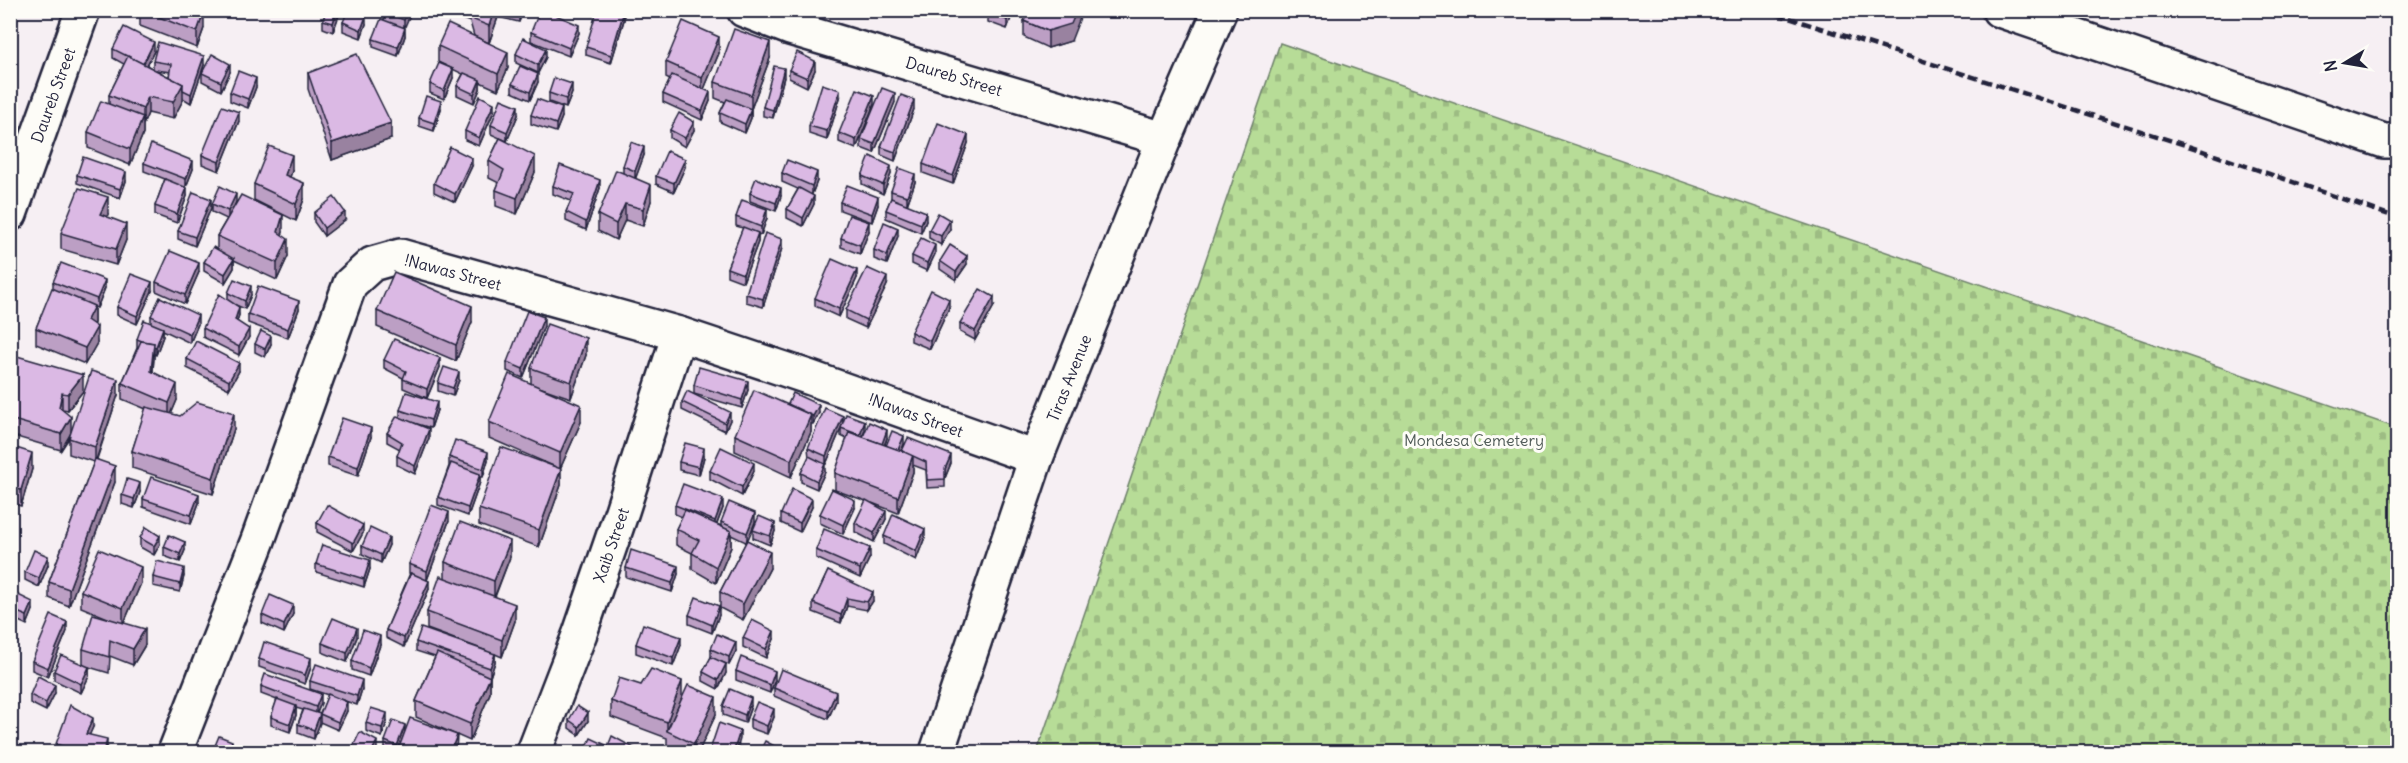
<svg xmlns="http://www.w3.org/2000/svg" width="2408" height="763" viewBox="0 0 2408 763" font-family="Delius,sans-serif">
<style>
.cemetery{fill:url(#cemetery-stones);stroke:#6c7f69;stroke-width:1.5}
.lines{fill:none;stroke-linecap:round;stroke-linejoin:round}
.street-casing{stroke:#22223b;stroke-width:38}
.street{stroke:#fdfcf7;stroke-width:33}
.rail{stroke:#22223b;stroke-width:4.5;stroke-dasharray:9 4.5;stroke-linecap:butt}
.wall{fill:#bc9fc4;stroke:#22223b;stroke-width:1.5;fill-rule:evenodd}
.shaded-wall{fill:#9982a0;stroke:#22223b;stroke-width:1.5}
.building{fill:#dbb9e4;stroke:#22223b;stroke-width:1.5}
.labels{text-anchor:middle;stroke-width:6;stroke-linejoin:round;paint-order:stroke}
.street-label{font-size:16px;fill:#22223b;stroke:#fdfcf7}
.park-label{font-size:16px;fill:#4f5a57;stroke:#fdfcf7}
</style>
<defs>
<pattern id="cemetery-stones" width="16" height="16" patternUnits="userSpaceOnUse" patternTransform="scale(1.5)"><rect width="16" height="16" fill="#b7dc97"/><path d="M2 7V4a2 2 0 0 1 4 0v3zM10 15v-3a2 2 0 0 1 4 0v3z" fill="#9dbc83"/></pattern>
</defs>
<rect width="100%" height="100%" fill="#f6eff3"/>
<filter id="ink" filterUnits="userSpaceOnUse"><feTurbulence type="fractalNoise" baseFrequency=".0167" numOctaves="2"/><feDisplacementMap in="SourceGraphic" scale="12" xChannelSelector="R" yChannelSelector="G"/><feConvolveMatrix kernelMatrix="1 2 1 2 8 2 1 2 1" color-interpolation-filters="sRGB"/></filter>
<g filter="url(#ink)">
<path class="cemetery" d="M1280,43L2397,428V752H1037Z"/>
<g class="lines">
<defs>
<g id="street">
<path d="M744,10L790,28L1164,139"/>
<path d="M1999,10L2384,141H2398"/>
<path d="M10,214L83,10"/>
<path d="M175,752L258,540L350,284L372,264L400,256L679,334L808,377L1036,458"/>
<path d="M534,752L580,633L622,511L679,334"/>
<path d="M937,752L1036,458L1164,139L1220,10"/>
</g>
</defs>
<use href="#street" class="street-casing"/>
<use href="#street" class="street"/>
<path class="rail" d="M1764,10L2188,146L2398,218"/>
</g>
<g class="wall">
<path d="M140,10L204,28L197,48L140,26Z"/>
<path d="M339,10V15L333,32L323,28V20Z"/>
<path d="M385,10H412L404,27L405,36L398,56L373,47V39L384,20Z"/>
<path d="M431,10H448L446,16Z"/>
<path d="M460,10H523L519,22L498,17L489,43L474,36L470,22L460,18Z"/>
<path d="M989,10H1014L1007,29L988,22V13Z"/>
<path d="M624,20L611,63L586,55V47Z"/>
<path d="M1024,21L1071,41L1048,48L1024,37Z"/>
<path d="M343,22L366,24L361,38L343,31Z"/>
<path d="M531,32L579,33L569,56L531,41Z"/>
<path d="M438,46L508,68L498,90L480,82V89L474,103L457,95V86L463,74L438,62Z"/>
<path d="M113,49L154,51L147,65L153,69V61L204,65L191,103L183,98V100L173,119L148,113L143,125V134L130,165L88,148V132L109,104V95L124,64L113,58ZM156,70L170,72L169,77Z"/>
<path d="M719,53L704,89L710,101L702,120L663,102V94L670,80L666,78V62Z"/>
<path d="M516,54L546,57L538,73L516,63Z"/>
<path d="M770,58L751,109V118L745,133L720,122V113L725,102L715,98V82Z"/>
<path d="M789,70H815L807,87L789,78Z"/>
<path d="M230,72L221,91L202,81V73Z"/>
<path d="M308,73L391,139L332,160L308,89Z"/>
<path d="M784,77L773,118L763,116V107Z"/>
<path d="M453,78L444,99L430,93V84Z"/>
<path d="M538,82L530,100L512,92V84Z"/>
<path d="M256,87L248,108L230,101V92Z"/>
<path d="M549,93H572L566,108L549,102Z"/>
<path d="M840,98L827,140L809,134V126Z"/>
<path d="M895,102L874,153L861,148V139Z"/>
<path d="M874,104L856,149L839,142V133Z"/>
<path d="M441,109L434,131L419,126V118Z"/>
<path d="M914,109L895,161L881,155V147Z"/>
<path d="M494,111L479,146L465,140V131Z"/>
<path d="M518,115L507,141L500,138L535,172L517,214L496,206V190L499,183L489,178V161L500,138L491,134V125Z"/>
<path d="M531,115L562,117L556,132L531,124Z"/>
<path d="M239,121L219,171L202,164V155Z"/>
<path d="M670,130H694L685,147L670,138Z"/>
<path d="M968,143L953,184L923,173V164Z"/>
<path d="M644,155L635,179L651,201L643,226L625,220L616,240L598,231V215L623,173V166Z"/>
<path d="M144,163L193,169L186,187L187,196L177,223L155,215V206L165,179L144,171Z"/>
<path d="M472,166L455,202L434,192V183Z"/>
<path d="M685,167L674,192L656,184V176Z"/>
<path d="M292,171L290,177L304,199L296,221L254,200V184Z"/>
<path d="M782,173L817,181L812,194L814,204L803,226L787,218V209L798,189L782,182Z"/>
<path d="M891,174L883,194L862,184V176Z"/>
<path d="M77,175L126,181L120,198L77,183Z"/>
<path d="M915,182L907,205L926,221L921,233L886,218V210L891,198V191Z"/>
<path d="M553,186L600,188L586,230L566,221V212L571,201L553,194Z"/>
<path d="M750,193L781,196L776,211L750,201Z"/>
<path d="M236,202L283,232L282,235L288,256L277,280L234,260V268L225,283L204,271V262L217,250V236L227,219L212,212V204Z"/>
<path d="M840,202L878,205L872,222L840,210Z"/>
<path d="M211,208L195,246L178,239V231Z"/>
<path d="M314,213L345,220L324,236L314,222Z"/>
<path d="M108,214L107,217L126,240L116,265L61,249V233Z"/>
<path d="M736,217L767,218L761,235L758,234V242L743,282L727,276V268L743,228L736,226Z"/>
<path d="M950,229L941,245L929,238V230Z"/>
<path d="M869,231L860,254L841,247V238Z"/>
<path d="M898,236L887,264L874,259V250Z"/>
<path d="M782,248L763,307L746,302V294Z"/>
<path d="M935,254L927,271L912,264V256Z"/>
<path d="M940,261L967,264L956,280L940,269Z"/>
<path d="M199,272L185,304L156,291V282Z"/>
<path d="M857,278L839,317L815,306V298Z"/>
<path d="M53,282L105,288L97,308L94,307V323L93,324L97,343L85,364L36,344V328L53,288Z"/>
<path d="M887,285L866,328L846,319V310Z"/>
<path d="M152,291L137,324L117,315V307Z"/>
<path d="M228,293L251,295L245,309L236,305L239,315L237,321L249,337L239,355L203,337V328L228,300Z"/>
<path d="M994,306L975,340L960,332V323Z"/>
<path d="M949,308L930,349L911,341V332Z"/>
<path d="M299,309L288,338L248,323V314Z"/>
<path d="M377,311L472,322L456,361L377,327Z"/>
<path d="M151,316L198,324L190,343L163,330V336L156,355L154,354L153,372L177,400L171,414L234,429L213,494L132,468V451L146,409L122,399V383L137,348V339L151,323Z"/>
<path d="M544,326L523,378L507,371V362Z"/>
<path d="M255,344H271L265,357L255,352Z"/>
<path d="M10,354L83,391L68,410L62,409L71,430L118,395L97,459L115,482L69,606L49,598V582L94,462L69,454V438L61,450L10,435Z"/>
<path d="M586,355L571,398L539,387L581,422L560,469L561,485L539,547L479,525V509L556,467L489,438V422L531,384V368Z"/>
<path d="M187,359L239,371L229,389L187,368Z"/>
<path d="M384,360L440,367L427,398L403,388V378L384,368Z"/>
<path d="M459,380L453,396L438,391V383Z"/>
<path d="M694,385L748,390L742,408L694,394Z"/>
<path d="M682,402L730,420L725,431L682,410Z"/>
<path d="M788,405L819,413L813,424H811V432L791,477L735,451V435Z"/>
<path d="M400,410H437L431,428L414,423L429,438L415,474L397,465V456L400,449L387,442V433L400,417Z"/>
<path d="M843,424L826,464L822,463L825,472L817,489L801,482V473L809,457L808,448Z"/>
<path d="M841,428L865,430L862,437L887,438L885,445L904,444L901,451L951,463L945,478V487L927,488L926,470L913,465V472L898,513L872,503L886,519L874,542L855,532V523L866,501L835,490V473L847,439L841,436Z"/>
<path d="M371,437L358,476L328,466V457Z"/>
<path d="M10,446L32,469L21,506L10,503Z"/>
<path d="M449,457L488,460L483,477H480V482L468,516L438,505V497L449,466Z"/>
<path d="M704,457L699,475L679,470V462Z"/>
<path d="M710,471H754L742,496L710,479Z"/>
<path d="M140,492L134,508L122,504V495Z"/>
<path d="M143,499L199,503L191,524L143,507Z"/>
<path d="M675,505L723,508L717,524L721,526V522H755L747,540L770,568L743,620L720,608V592L746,542L731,535V547L716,583L692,569V553L676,545V529L682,517L675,514Z"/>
<path d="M812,507L800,532L781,523V514Z"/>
<path d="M855,508L843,534L820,523V514Z"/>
<path d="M449,521L427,580L429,589L404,647L386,638V630L410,573H409V564Z"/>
<path d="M317,523L363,533L353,551L317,532Z"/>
<path d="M753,530L775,531L770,545L753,538Z"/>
<path d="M884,536L925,537L916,560L884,544Z"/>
<path d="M140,538L160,544L154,555L140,547Z"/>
<path d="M389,545L381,563L362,554V546Z"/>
<path d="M164,547L185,550L180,562L164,556Z"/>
<path d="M816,550L870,557L860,578L816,558Z"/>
<path d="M510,557L495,597L515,621L502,657L495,654V662L490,677V693L470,741L416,717V701L435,657L416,651V642L487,651L427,629V612L445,578V562Z"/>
<path d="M316,564L370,569L364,587L316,572Z"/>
<path d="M48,565L39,587L25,580V572Z"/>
<path d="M626,568L678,574L672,592L626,577Z"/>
<path d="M828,571L873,601L867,610L847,606L841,623L813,612V603Z"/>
<path d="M184,576L180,592L153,586V577Z"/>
<path d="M141,583L124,623L145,645L133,665L110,656L109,673L89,667V676L81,693L54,680V671L83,665V649L108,618L81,607V591Z"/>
<path d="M10,591L33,610L27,625L10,617Z"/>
<path d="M293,614L284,633L262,623V615Z"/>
<path d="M689,615H719L712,633L689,624Z"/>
<path d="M67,631L48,677L32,670V661Z"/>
<path d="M357,637L347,662L322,652V643Z"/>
<path d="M743,638L774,639L766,658L743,647Z"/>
<path d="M636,644L681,645L673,666L636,653Z"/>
<path d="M380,645L369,676L352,670V661Z"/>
<path d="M711,649L736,651L729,665L722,662L726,673L718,689L703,681V672L711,657Z"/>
<path d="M259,659L311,667L305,684L259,667Z"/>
<path d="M736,671L775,680L770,693L736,680Z"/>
<path d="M310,681L362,689L357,705L339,699L347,711L338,730L320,722L314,739L298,733V724L303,710L296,708V715L290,732L271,725V717L277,700L261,694V686L321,703L317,713L320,714L328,695L310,689Z"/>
<path d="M774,688L836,701L828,719L774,696Z"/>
<path d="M55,693L46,711L30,703V695Z"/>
<path d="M682,698L716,714L698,753H678L667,747V738L611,717V701Z"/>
<path d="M723,706H751L745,723L723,715Z"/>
<path d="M774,717L767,734L750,728V719Z"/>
<path d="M569,720L588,721L579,735L569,728Z"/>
<path d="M387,722L382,737L366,731V723Z"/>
<path d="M93,727L89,735L107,747L106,753L56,752V744Z"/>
<path d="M405,731L457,752L456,753H393L385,749V741Z"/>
</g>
<g class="shaded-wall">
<path d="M337,10H339V15L333,32V23Z"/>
<path d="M408,10H412L404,29V20Z"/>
<path d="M494,10H498V17L489,43V26Z"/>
<path d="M519,10H523L519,22Z"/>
<path d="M1010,10H1014L1007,29V20Z"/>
<path d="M1077,10H1083L1071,41L1048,48V31Z"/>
<path d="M624,11V20L611,63V55Z"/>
<path d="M204,12V28L197,48V32Z"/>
<path d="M366,16V24L361,38V30Z"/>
<path d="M579,25V33L569,56V48Z"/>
<path d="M405,28V36L398,56V47Z"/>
<path d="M719,37V53L702,94V78Z"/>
<path d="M154,42V51L143,73V65Z"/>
<path d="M770,42V58L751,109V118L745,133V124L751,111V95Z"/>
<path d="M546,49V57L538,73V65Z"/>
<path d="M508,52V68L498,90V74Z"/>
<path d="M204,56V65L191,103V94Z"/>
<path d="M815,61V70L807,87V78Z"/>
<path d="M230,64V72L221,91V82Z"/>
<path d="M784,68V77L773,118V110Z"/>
<path d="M453,69V78L444,99V91Z"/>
<path d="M538,74V82L530,100V92Z"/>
<path d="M256,78V87L248,108V99Z"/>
<path d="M480,80V89L474,103V94Z"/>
<path d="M183,84V100L173,119V102Z"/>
<path d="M572,84V93L566,108V99Z"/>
<path d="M840,90V98L827,140V131Z"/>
<path d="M710,92V101L702,120V111Z"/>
<path d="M895,93V102L874,153V144Z"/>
<path d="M874,96V104L856,149V140Z"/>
<path d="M148,97V113L143,125V109Z"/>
<path d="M914,100V109L895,161V152Z"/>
<path d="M441,101V109L434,131V123Z"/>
<path d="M494,103V111L479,146V138Z"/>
<path d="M518,106V115L507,141V132Z"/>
<path d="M562,108V117L556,132V124Z"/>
<path d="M239,112V121L219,171V162Z"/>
<path d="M143,117V134L130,165V149Z"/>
<path d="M694,122V130L685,147V138Z"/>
<path d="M391,123V139L332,160V143Z"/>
<path d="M968,135V143L953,184V176Z"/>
<path d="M644,147V155L635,180V171Z"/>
<path d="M292,155V171L285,192V175Z"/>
<path d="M535,156V172L517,214V198Z"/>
<path d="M472,158V166L455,202V194Z"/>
<path d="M685,159V167L674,192V183Z"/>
<path d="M193,161V169L186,187V179Z"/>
<path d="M891,166V174L883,194V185Z"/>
<path d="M126,172V181L120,198V189Z"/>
<path d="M817,172V181L812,194V186Z"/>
<path d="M915,174V182L907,205V196Z"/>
<path d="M600,180V188L586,230V222Z"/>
<path d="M304,183V199L296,221V204Z"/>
<path d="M651,185V201L643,226V209Z"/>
<path d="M187,188V196L177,223V214Z"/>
<path d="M781,188V196L776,211V203Z"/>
<path d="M236,194V202L228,220V211Z"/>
<path d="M814,196V204L803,226V218Z"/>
<path d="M108,197V214L100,231V214Z"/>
<path d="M878,197V205L872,222V214Z"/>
<path d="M211,199V208L195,246V237Z"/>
<path d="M625,204V220L616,240V224Z"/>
<path d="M767,209V218L761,235V227Z"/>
<path d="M345,212V220L324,236V228Z"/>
<path d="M926,212V221L921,233V224Z"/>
<path d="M283,215V232L278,248V232Z"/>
<path d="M950,220V229L941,245V236Z"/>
<path d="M869,222V231L860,254V245Z"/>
<path d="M126,224V240L116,265V249Z"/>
<path d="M898,228V236L887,264V255Z"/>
<path d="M758,233V242L743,282V274Z"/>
<path d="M288,239V256L277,280V263Z"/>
<path d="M782,239V248L763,307V299Z"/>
<path d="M935,245V254L927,271V263Z"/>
<path d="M967,256V264L956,280V272Z"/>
<path d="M234,259V268L225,283V274Z"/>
<path d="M199,263V272L185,304V295Z"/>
<path d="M857,270V278L839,317V309Z"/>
<path d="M887,277V285L866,328V320Z"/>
<path d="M105,280V288L97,308V299Z"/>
<path d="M152,282V291L137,324V316Z"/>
<path d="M251,286V295L245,309V301Z"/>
<path d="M994,297V306L975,340V331Z"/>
<path d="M949,299V308L930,349V341Z"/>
<path d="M299,301V309L288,338V329Z"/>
<path d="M94,306V323L87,336V320Z"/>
<path d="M472,306V322L456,361V345Z"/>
<path d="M239,307V315L235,328V320Z"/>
<path d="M198,315V324L190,343V334Z"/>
<path d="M544,317V326L523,378V369Z"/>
<path d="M97,327V343L85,364V348Z"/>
<path d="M163,328V336L156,355V347Z"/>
<path d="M249,329V337L239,355V347Z"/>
<path d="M271,336V344L265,357V349Z"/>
<path d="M586,338V355L571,398V382Z"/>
<path d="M154,343V359L151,387V371Z"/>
<path d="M440,358V367L427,398V389Z"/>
<path d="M239,363V371L229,389V381Z"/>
<path d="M459,372V380L453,396V388Z"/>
<path d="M83,375V391L68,410V394Z"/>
<path d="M118,379V395L95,463V447Z"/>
<path d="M748,381V390L742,408V400Z"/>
<path d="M177,384V400L169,419V403Z"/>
<path d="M62,393V409L59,407Z"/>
<path d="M437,402V410L431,428V420Z"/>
<path d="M581,405V422L560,469V453Z"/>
<path d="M819,405V413L813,424V416Z"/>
<path d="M730,412V420L725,431V423Z"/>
<path d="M234,413V429L213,494V478Z"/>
<path d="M811,415V432L791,477V460Z"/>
<path d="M843,416V424L826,464V456Z"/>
<path d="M71,417V433L61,450V434Z"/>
<path d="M865,421V430L860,443V435Z"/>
<path d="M371,428V437L358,476V467Z"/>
<path d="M429,429V438L415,474V466Z"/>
<path d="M887,430V438L881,454V446Z"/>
<path d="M904,436V444L898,459V450Z"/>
<path d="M704,448V457L699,475V467Z"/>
<path d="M488,452V460L483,477V469Z"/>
<path d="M32,453V469L21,506V490Z"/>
<path d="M913,455V472L898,513V497Z"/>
<path d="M951,455V463L945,478V469Z"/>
<path d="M754,463V471L742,496V487Z"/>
<path d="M825,464V472L817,489V481Z"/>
<path d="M115,466V482L69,606V589Z"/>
<path d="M561,469V485L539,547V530Z"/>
<path d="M480,474V482L468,516V508Z"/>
<path d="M140,483V492L134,508V499Z"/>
<path d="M199,494V503L191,524V515Z"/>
<path d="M723,499V508L715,529V521Z"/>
<path d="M812,499V507L800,532V523Z"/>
<path d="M855,500V508L843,534V525Z"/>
<path d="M886,511V519L874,542V533Z"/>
<path d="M449,512V521L427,580V571Z"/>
<path d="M755,513V522L747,542V533Z"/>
<path d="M775,523V531L770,545V536Z"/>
<path d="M363,525V533L353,551V543Z"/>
<path d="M925,529V537L916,560V551Z"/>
<path d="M731,531V547L716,583V567Z"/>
<path d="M160,536V544L154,555V546Z"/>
<path d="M389,537V545L381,563V555Z"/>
<path d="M510,541V557L494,598V581Z"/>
<path d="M185,542V550L180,562V554Z"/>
<path d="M870,548V557L860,578V569Z"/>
<path d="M770,552V568L743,620V604Z"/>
<path d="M48,556V565L39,587V578Z"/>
<path d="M370,560V569L364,587V579Z"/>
<path d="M678,566V574L672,592V583Z"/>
<path d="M141,567V583L123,625V608Z"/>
<path d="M184,568V576L180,592V584Z"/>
<path d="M429,581V589L404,647V638Z"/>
<path d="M873,592V601L867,610V602Z"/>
<path d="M847,598V606L841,623V615Z"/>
<path d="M33,602V610L27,625V616Z"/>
<path d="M515,604V621L502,657V640Z"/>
<path d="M293,605V614L284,633V625Z"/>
<path d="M719,606V615L712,633V625Z"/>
<path d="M67,622V631L48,677V668Z"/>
<path d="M357,628V637L347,662V653Z"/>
<path d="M145,629V645L133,665V649Z"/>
<path d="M774,631V639L766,658V649Z"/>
<path d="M380,636V645L369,676V668Z"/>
<path d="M681,637V645L673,666V658Z"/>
<path d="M736,642V651L729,665V657Z"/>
<path d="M495,654V662L490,677V668Z"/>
<path d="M311,658V667L305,684V675Z"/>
<path d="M726,664V673L718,689V680Z"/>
<path d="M89,667V676L81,693V684Z"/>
<path d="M775,671V680L770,693V685Z"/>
<path d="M490,677V693L470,741V724Z"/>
<path d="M362,680V689L357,705V696Z"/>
<path d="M682,681V698L667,731V722Z"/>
<path d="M55,685V693L46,711V703Z"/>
<path d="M836,692V701L828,719V711Z"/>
<path d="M321,694V703L316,715V707Z"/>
<path d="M716,697V714L698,753H694V744Z"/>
<path d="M751,698V706L745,723V715Z"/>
<path d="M347,702V711L338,730V722Z"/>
<path d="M296,706V715L290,732V724Z"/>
<path d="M774,709V717L767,734V726Z"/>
<path d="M387,713V722L382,737V728Z"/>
<path d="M588,713V721L579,735V727Z"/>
<path d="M320,714V723L314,739V730Z"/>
<path d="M93,718V727L86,743V734Z"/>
<path d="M405,725V734L397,753V746Z"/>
<path d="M740,731V739L736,753H733Z"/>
<path d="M457,735L456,753H450Z"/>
<path d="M107,739V747L106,753H104Z"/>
<path d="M232,741V750L231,753H228Z"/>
<path d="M377,741V750L375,753H371Z"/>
</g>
<g class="building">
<path d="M141,10H199L204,12L197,32Z"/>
<path d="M326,10H337L333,23L323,20Z"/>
<path d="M348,10H352L366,16L361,30L343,22Z"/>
<path d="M385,10H408L404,20L384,12Z"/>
<path d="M471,10H494L489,26L474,20Z"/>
<path d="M540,10H544L579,25L569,48L531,32Z"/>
<path d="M597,10L624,11L611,55L586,47Z"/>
<path d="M989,10H1010L1007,20L988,13Z"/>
<path d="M1029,10H1077L1071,24L1048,31L1024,21Z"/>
<path d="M381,19L405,28L398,47L373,39Z"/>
<path d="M683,21L719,37L702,78L666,62Z"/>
<path d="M448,24L508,52L498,74L438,46Z"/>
<path d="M124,27L154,42L143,64L113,49Z"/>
<path d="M734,29L770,42L751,95L715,82Z"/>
<path d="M523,38L546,49L538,65L516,54Z"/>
<path d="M158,42L204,56L191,94L183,90V84L169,77L171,64L153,61Z"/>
<path d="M797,52L815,61L807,78L789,70Z"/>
<path d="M212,54L230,64L221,82L202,73Z"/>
<path d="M357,54L391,123L332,143L308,73Z"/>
<path d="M128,56L183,84L173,102L148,97L143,109L109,95Z"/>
<path d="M439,63L453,69L444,91L430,84Z"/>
<path d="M520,66L538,74L530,92L512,84Z"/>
<path d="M774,66L784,68L773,110L763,107Z"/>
<path d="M238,71L256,78L248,99L230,92Z"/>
<path d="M464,73L480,80L474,94L457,86Z"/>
<path d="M672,75L710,92L702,111L663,94Z"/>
<path d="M554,78L572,84L566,99L549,93Z"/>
<path d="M822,84L840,90L827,131L809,126Z"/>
<path d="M882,88L895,93L874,144L861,139Z"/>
<path d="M857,89L874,96L856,140L839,133Z"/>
<path d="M901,95L914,100L895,152L881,147Z"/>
<path d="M426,96L441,101L434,123L419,118Z"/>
<path d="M480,96L494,103L479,138L465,131Z"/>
<path d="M501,99L518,106L507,132L491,125Z"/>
<path d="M537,99L562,108L556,124L531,115Z"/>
<path d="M727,99L751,109L745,124L720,113Z"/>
<path d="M101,101L143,117L130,149L88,132Z"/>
<path d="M222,106L239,112L219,162L202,155Z"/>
<path d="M679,113L694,122L685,138L670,130Z"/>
<path d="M938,123L968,135L953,176L923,164Z"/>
<path d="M500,138L535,156L517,198L496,190L504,170L489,161Z"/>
<path d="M631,142L644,147L635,171L623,166Z"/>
<path d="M151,144L193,161L186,179L144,163Z"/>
<path d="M269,146L292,155L285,175L304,183L296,204L254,184Z"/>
<path d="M450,147L472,158L455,194L434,183Z"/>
<path d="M667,151L685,159L674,183L656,176Z"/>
<path d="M870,156L891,166L883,185L862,176Z"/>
<path d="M83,157L126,172L120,189L77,175Z"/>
<path d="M787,160L817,172L812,186L782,173Z"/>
<path d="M560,165L600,180L586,222L566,212L574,194L553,186Z"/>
<path d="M899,168L915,174L907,196L891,191Z"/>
<path d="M616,170L651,185L643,209L625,204L616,224L598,215Z"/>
<path d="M756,178L781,188L776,203L750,193Z"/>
<path d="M165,179L187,188L177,214L155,206Z"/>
<path d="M847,185L878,197L872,214L840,202Z"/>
<path d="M220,186L236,194L228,211L212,204Z"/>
<path d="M79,188L108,197L100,214L126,224L116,249L61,233Z"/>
<path d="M799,188L814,196L803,218L787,209Z"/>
<path d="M193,192L211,199L195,237L178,231Z"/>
<path d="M241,195L283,215L278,232L288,239L277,263L217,236Z"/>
<path d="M334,197L345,212L324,228L314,213Z"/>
<path d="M891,198L926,212L921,224L886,210Z"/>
<path d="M742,200L767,209L761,227L736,217Z"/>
<path d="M938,213L950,220L941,236L929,230Z"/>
<path d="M849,215L869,222L860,245L841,238Z"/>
<path d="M884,222L898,228L887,255L874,250Z"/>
<path d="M743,227L758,233L743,274L727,268Z"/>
<path d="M765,233L782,239L763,299L746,294Z"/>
<path d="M921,238L935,245L927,263L912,256Z"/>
<path d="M950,245L967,256L956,272L940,261Z"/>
<path d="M213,247L234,259L225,274L204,262Z"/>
<path d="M170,251L199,263L185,295L156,282Z"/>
<path d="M832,259L857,270L839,309L815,298Z"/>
<path d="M61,263L105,280L97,299L53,282Z"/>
<path d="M867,268L887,277L866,320L846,310Z"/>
<path d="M394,272L472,306L456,345L377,311Z"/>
<path d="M131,274L152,282L137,316L117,307Z"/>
<path d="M234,279L251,286L245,301L228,293Z"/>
<path d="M258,286L299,301L288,329L248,314Z"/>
<path d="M52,288L94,306L87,320L97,327L85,348L36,328Z"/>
<path d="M980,289L994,297L975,331L960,323Z"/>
<path d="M931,290L949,299L930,341L911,332Z"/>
<path d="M219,294L239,307L235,320L249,329L239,347L203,328Z"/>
<path d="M160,297L198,315L190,334L151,316Z"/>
<path d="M527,311L544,317L523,369L507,362Z"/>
<path d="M144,320L163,328L156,347L153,346L154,343L142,341L137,339Z"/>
<path d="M547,324L586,338L571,382L531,368Z"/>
<path d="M261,331L271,336L265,349L255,344Z"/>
<path d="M394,339L440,358L427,389L403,379L406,371L384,360Z"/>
<path d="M141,341L154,343L151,371L177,384L169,403L122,383Z"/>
<path d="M196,341L239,363L229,381L187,359Z"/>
<path d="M10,354L83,375L68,394L62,393L59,407L71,417L61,434L10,419Z"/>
<path d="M444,367L459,372L453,388L438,383Z"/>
<path d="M699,367L748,381L742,400L694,385Z"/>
<path d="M91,371L118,379L95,447L69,438Z"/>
<path d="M509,374L581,405L560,453L489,422Z"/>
<path d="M754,390L811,415L791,460L735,435Z"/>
<path d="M687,391L730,412L725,423L682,402Z"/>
<path d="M406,392L437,402L431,420L400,410Z"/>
<path d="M793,393L819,405L813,416L788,404Z"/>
<path d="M197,402L234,413L213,478L132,451L146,407L180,416Z"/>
<path d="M825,408L843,416L826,456L808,448Z"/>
<path d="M846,414L865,421L860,435L841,428Z"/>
<path d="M397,416L429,429L415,466L397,456L402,442L387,433Z"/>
<path d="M342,418L371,428L358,467L328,457Z"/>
<path d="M869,422L887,430L882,444L863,437Z"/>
<path d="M892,431L904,436L898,450L886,446Z"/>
<path d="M849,432L913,455L898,497L835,473Z"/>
<path d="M908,438L951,455L945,469V479L927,480L926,462L902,451Z"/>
<path d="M455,440L488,452L483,469L449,457Z"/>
<path d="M685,443L704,448L699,467L679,462Z"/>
<path d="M10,446L32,453L21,490L10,487Z"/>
<path d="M501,447L561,469L539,530L479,509Z"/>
<path d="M721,447L754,463L742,487L710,471Z"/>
<path d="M809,456L825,464L817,481L801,473Z"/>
<path d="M95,459L115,466L69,589L49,582Z"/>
<path d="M451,463L480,474L468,508L438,497Z"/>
<path d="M151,477L199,494L191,515L143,499Z"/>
<path d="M127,479L140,483L134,499L122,495Z"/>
<path d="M683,484L723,499L715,521L675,505Z"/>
<path d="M792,489L812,499L800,523L781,514Z"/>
<path d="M832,489L855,500L843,525L820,514Z"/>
<path d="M866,500L886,511L874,533L855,523Z"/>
<path d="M729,502L755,513L747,533L721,522Z"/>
<path d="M327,505L363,525L353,543L317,523Z"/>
<path d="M431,505L449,512L427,571L409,564Z"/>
<path d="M685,510L731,531L716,567L692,553L699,540L676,529Z"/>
<path d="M893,514L925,529L916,551L884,536Z"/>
<path d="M759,516L775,523L770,536L753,530Z"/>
<path d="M460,522L510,541L494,581L445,562Z"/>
<path d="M146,527L160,536L154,546L140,538Z"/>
<path d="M370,528L389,537L381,555L362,546Z"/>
<path d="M824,529L870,548L860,569L816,550Z"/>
<path d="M169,535L185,542L180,554L164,547Z"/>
<path d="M747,540L770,552L743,604L720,592Z"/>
<path d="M322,545L370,560L364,579L316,564Z"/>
<path d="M99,549L141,567L123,608L81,591Z"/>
<path d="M34,550L48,556L39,578L25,572Z"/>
<path d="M631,550L678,566L672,583L626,568Z"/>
<path d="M157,561L184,568L180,584L153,577Z"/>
<path d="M828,571L873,592L867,602L847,598L841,615L813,603Z"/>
<path d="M411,573L429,581L404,638L386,630Z"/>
<path d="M440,576L515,604L502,640L427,612Z"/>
<path d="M10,591L33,602L27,616L10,609Z"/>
<path d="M270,595L293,605L284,625L262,615Z"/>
<path d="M696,597L719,606L712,625L689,615Z"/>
<path d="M93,614L145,629L133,649L110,640L109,657L83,649Z"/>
<path d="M51,615L67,622L48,668L32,661Z"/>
<path d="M333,618L357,628L347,653L322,643Z"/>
<path d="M752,620L774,631L766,649L743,638Z"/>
<path d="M643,624L681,637L673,658L636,644Z"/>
<path d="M421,628L495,654L490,668L416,642Z"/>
<path d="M363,630L380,636L369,668L352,661Z"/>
<path d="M717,634L736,642L729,657L711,649Z"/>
<path d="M264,642L311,658L305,675L259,659Z"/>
<path d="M437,653L490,677L470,724L416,701Z"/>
<path d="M61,655L89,667L81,684L54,671Z"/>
<path d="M711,657L726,664L718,680L703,672Z"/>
<path d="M741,657L775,671L770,685L736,671Z"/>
<path d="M316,664L362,680L357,696L310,681Z"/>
<path d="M651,669L682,681L667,722L611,701L619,678L641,685Z"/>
<path d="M781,669L836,692L828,711L774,688Z"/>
<path d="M265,674L321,694L316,707L261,686Z"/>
<path d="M38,676L55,685L46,703L30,695Z"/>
<path d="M688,685L716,697L694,744L667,731Z"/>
<path d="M730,689L751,698L745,715L723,706Z"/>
<path d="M328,694L347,702L338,722L320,714Z"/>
<path d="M277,699L296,706L290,724L271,717Z"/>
<path d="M757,702L774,709L767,726L750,719Z"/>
<path d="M70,705L93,718L86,734L107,739L104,753H82L56,744Z"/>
<path d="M577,706L588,713L579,727L569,720Z"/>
<path d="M371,708L387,713L382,728L366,723Z"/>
<path d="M304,709L320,714L314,730L298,724Z"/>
<path d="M410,718L457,735L450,753H397Z"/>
<path d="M393,720L405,725L397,746L385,741Z"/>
<path d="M719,723L740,731L733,753H709Z"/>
<path d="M360,732L377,741L371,753H350Z"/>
<path d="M219,736L232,741L228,753H212Z"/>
<path d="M612,736L636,749L634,753H584L591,738L608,746Z"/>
<path d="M765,741L787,753H759Z"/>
</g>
</g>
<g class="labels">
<g class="street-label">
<text transform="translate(954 76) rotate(17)" y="6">Daureb Street</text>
<text transform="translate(53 95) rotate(-70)" y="6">Daureb Street</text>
<text transform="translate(453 272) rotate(15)" y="6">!Nawas Street</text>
<text transform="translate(1069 378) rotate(-68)" y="6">Tiras Avenue</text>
<text transform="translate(916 415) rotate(20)" y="6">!Nawas Street</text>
<text transform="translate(611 545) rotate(-71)" y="6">Xaib Street</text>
</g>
<g class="park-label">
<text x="1474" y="446">Mondesa Cemetery</text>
</g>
</g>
<rect width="2408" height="763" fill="none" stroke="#fdfcf7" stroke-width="36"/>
<rect x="18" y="18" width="2372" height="727" fill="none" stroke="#22223b" stroke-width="2" filter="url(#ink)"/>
<g transform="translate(2345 63) rotate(259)" stroke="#fdfcf7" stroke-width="4.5" paint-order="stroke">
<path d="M0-4.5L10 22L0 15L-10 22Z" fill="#22223b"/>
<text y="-9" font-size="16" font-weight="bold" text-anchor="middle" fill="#22223b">N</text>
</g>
</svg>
